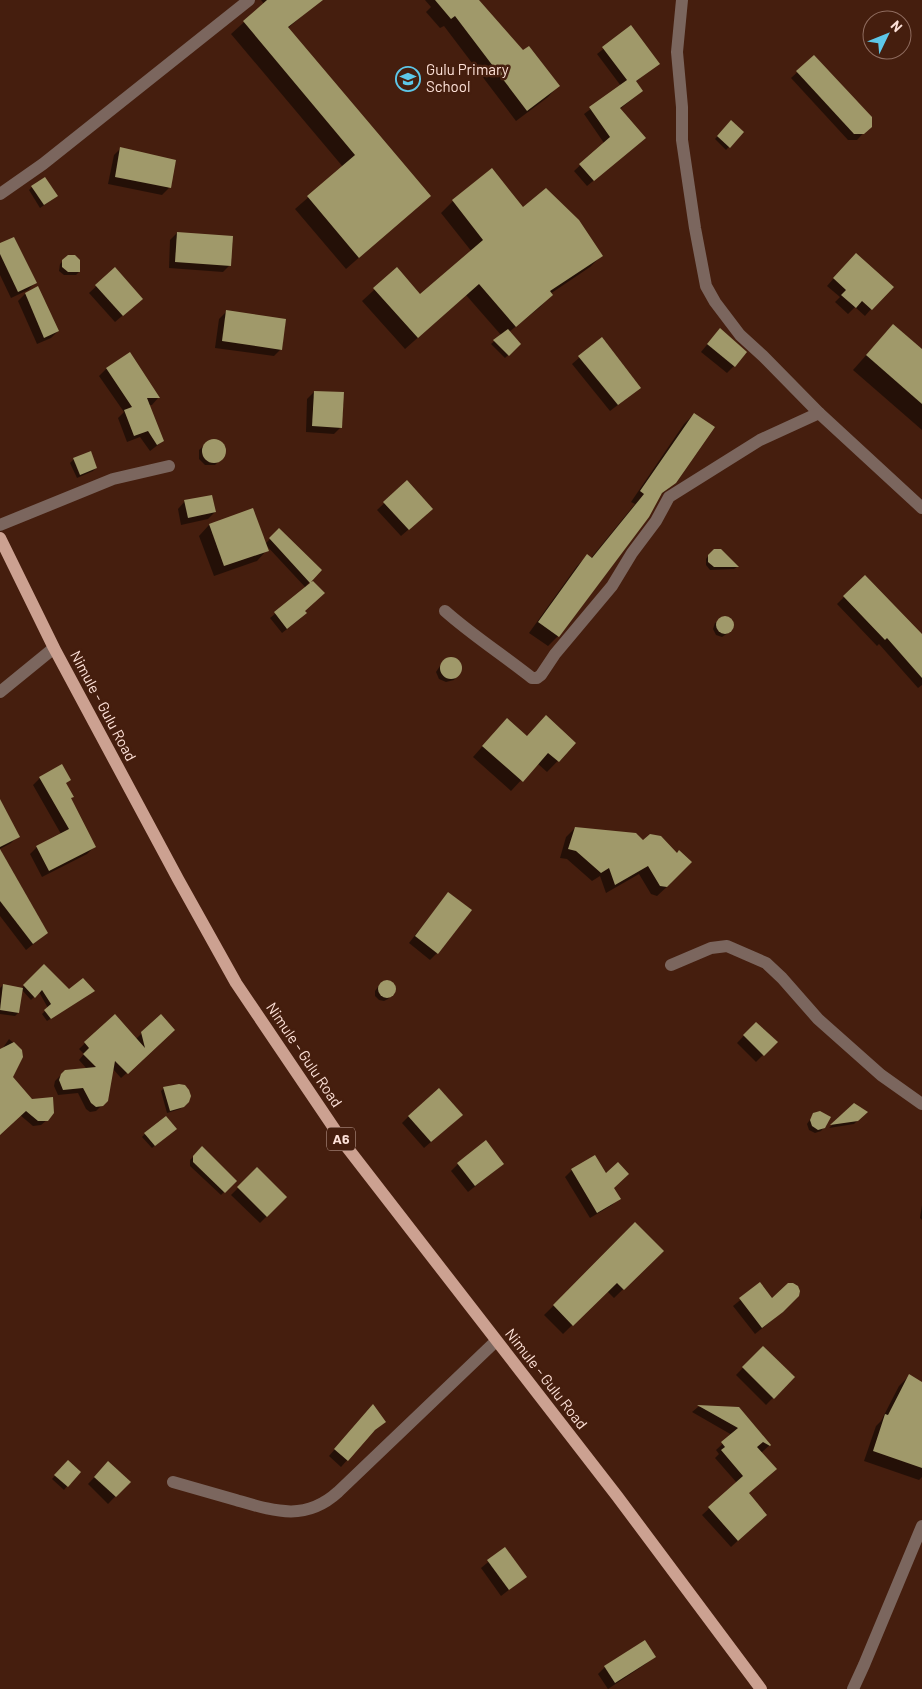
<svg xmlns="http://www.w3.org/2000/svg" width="922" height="1689" viewBox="0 0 922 1689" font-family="Barlow,sans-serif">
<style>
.shadow{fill:#0007}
.building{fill:#a0996a}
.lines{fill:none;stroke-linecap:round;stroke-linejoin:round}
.minor{stroke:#7b665e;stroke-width:12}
.major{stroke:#cca191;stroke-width:12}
.labels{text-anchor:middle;stroke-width:5;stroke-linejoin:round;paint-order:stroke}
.shield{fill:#451e0e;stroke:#c6a79c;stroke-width:1}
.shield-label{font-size:14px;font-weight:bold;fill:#fee2d9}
.poi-label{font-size:15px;fill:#fee2d9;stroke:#451e0e;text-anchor:start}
.street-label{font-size:15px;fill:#fee2d9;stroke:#451e0e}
</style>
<rect width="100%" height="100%" fill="#451e0e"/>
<g class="shadow">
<path d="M261,0H304L311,8L288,28L429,196L346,269L295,209L343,167L231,34L264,4Z"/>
<path d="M425,0H478L523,52L558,86L548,97L516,121L444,26L440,28L426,12L431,7Z"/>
<path d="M631,27L658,64L635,82L642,91L620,109L638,144L587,186L574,171L604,143L584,114L621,86L597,54Z"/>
<path d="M814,57L870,126L857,140H848L791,78Z"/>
<path d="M731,122L743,132L726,150L715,139Z"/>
<path d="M121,148L169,188L162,195L108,184L114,155Z"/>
<path d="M32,187L53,199L40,208L29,190Z"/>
<path d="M453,201L523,209L601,256L590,267L550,294L551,295L540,307L509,332L520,344L505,358L491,344L501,335L466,295L405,349L362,301L397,269L420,296L472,252L441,213Z"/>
<path d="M177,233L230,265L223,272L169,268L170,240Z"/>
<path d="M0,245L35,283L28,290L11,298L0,275Z"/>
<path d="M68,256L79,272L76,275H64L59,271L60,264Z"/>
<path d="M849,261L871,309L865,316L855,307L848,314L835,302L840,297L827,286Z"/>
<path d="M115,269L135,305L115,322L89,293Z"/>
<path d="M38,288L58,331L51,338L37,344L18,301L25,294Z"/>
<path d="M226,312L281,349L274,356L215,348L219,319Z"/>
<path d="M893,325L922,350V430L853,370Z"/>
<path d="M720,329L734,366L727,373L701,352Z"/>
<path d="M602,338L632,394L610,411L572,364Z"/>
<path d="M129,354L158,398L152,405H148L163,441L150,451L140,437L127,442L118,418L124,412L99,376L106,369Z"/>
<path d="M314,392L341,427L334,434L306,432L307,399Z"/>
<path d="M694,414L675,482L658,497L648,516L558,636L548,646L529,633L577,566L587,556L591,558L635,504L631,502L684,424Z"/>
<path d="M210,440H219L225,446V455L215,465H205L199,459V450Z"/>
<path d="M74,459L96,468L93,471L77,478L70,463Z"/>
<path d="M407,482L424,516L401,536L377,510Z"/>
<path d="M185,501L215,512L208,519L181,525L178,509Z"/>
<path d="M209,525L265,544L279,530L320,570L306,586L307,587L304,611L301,618L282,633L270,618L306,588L265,544L267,550L257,561L214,576L199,536Z"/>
<path d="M709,555L737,567L734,569L710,570L706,565V559Z"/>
<path d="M865,576L922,636V685L918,688L879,644L877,646L837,604Z"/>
<path d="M725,617L731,619L733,625L731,631L722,637L716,635L713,629L715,623Z"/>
<path d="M451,658L459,661L461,669L454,680L446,682L439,679L436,672L444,660Z"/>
<path d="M496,731L526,737L575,743L547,772L537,763L511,791L473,757Z"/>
<path d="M40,778L69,780L65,784L70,799L94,847L87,854L42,877L30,854L37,847L61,834L33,785Z"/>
<path d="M0,802L18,836L11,843L0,849Z"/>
<path d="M575,828L643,842L671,883L657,896L651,894L639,874L606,893L600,876L592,881L567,859L560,858L566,837Z"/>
<path d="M0,852L47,933L26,950L0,916Z"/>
<path d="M442,901L437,953L430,960L409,943Z"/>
<path d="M44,966L69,991L90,994L47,1021L42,1014L48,1008L39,992L31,1000L22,990L18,1013L15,1016L0,1014V988L3,985L21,989Z"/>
<path d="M385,981L390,982L394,986L395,990L388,999L384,1001L379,1000L375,996V991L381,983Z"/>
<path d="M114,1015L136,1039L142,1033L168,1036L121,1078L113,1069L106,1101L96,1111L90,1112L86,1109L78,1093L58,1095L54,1086L55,1081L61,1075L87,1069L79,1060L84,1054L79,1049Z"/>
<path d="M756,1023L776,1042L756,1062L737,1043Z"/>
<path d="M9,1039L21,1050L12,1077L47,1120L41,1125L33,1126L20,1115L0,1133V1052Z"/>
<path d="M164,1088L188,1102L180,1109L167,1113L161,1091Z"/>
<path d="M854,1105L866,1112L854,1124L829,1128Z"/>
<path d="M814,1114L824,1127L821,1131L815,1133L809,1130L807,1124Z"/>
<path d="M409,1116L455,1121L424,1148L402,1123Z"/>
<path d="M172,1132L152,1148L142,1137L145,1134Z"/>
<path d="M202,1148L235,1181L221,1195L190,1166V1160Z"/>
<path d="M595,1157L619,1198L612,1205L590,1218L565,1177L572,1170Z"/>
<path d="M458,1164H503L468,1192L451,1171Z"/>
<path d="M257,1169L286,1197L260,1223L231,1195Z"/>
<path d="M922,1205V1220L920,1218Z"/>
<path d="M662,1251L614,1298L607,1291L563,1334L544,1315L588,1272Z"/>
<path d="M760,1284L772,1300L775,1318L755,1334L733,1306Z"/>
<path d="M763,1347L793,1377L766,1405L736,1375Z"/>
<path d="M909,1376L922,1383V1477L919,1480L864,1461L876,1426L881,1421L899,1386Z"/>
<path d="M698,1407L739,1408L770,1445L761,1453L748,1493L759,1521L731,1547L702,1515L737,1483L715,1458L719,1454L716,1450L732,1435L692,1412Z"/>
<path d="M367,1412L385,1422L370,1434L341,1467L329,1456Z"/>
<path d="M68,1462L67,1486L64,1490L52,1479Z"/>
<path d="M108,1463L129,1482L108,1504L88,1484Z"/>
<path d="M504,1549L525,1577L501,1596L481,1568Z"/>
<path d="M654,1656L647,1663L608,1689L598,1674L605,1667Z"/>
</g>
<g class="building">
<path d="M267,0H323L288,27L431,196L359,258L307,196L355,155L243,21Z"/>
<path d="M435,0H479L523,50L529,46L560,86L527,111L455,16L451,19Z"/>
<path d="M631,25L660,64L636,81L643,91L620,108L646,138L594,181L579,164L610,137L589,107L627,80L602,47Z"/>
<path d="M814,55L872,117V127L864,134H854L796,71Z"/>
<path d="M731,120L744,132L730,148L717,136Z"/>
<path d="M120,147L176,160L171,188L115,177Z"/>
<path d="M492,168L523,207L546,188L579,220L603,256L550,291L553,295L516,327L479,284L418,338L373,288L397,267L420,294L483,240L452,200Z"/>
<path d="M45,177L58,196L44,205L31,186Z"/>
<path d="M177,232L233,236L231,266L175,262Z"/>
<path d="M14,237L37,283L18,292L0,254V243Z"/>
<path d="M856,253L894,287L872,310L862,301L856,308L841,295L846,290L833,278Z"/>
<path d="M68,255H75L80,260V272H68L62,267V260Z"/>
<path d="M115,267L143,299L123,316L95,285Z"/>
<path d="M38,286L59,331L44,338L25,293Z"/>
<path d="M226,310L286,319L282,350L222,341Z"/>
<path d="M893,324L922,349V404L866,355Z"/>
<path d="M720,328L747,352L735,367L707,344Z"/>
<path d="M508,329L521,344L509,356L493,340Z"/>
<path d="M602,337L641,388L618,405L578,356Z"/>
<path d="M130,352L160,398H147L164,441L157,445L148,431L134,436L124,410L132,407L106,368Z"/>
<path d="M314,391L344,392L342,428L312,426Z"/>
<path d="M694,413L715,427L676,483L662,493L649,517L559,637L538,622L587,554L592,558L644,494L640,491Z"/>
<circle cx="214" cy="451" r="12"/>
<path d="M91,451L97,468L80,475L73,458Z"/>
<path d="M407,480L433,509L409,530L383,502Z"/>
<path d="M212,495L216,512L188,518L184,500Z"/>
<path d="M253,508L269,551L224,566L209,524Z"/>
<path d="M279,528L322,570L311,582L313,581L325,593L305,611L307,613L287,629L274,612L310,583L269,538Z"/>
<path d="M714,549H721L739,567H714L708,562V555Z"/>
<path d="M865,575L922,634V678L887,638L885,640L843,596Z"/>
<circle cx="725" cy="625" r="9"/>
<circle cx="451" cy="668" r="11"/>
<path d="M546,715L576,743L559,762L548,753L523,782L482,746L507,718L527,736Z"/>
<path d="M62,764L71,780L66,783L74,797L71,798L96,847L49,871L36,846L69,829L39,777Z"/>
<path d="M0,799L20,837L0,847Z"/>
<path d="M575,827L636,833L643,840L650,834L661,836L677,853L679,850L692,862L667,887L660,886L648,866L615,885L609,868L601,873L576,851L568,849Z"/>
<path d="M0,849L48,933L33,944L0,901Z"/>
<path d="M448,892L472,910L438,954L415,936Z"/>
<path d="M44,964L69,989L83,978L95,991L51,1019L44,1010L51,1004L42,990L35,998L23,985Z"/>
<circle cx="387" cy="989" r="9"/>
<path d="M3,984L23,988L19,1013L0,1010Z"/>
<path d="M115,1014L145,1048L141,1032L161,1014L175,1030L128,1074L115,1061L108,1101L103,1106L96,1107L91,1103L83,1088L63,1090L59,1080L61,1074L65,1070L96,1067L83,1054L89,1048L84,1042Z"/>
<path d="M756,1022L778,1042L764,1056L743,1035Z"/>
<path d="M14,1042L22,1050L23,1057L13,1077L32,1099L53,1097L54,1113L48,1121H38L26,1111L0,1135V1049Z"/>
<path d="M179,1084L185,1085L189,1090L191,1096L189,1102L184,1107L170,1111L163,1087Z"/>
<path d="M439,1088L463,1115L431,1142L408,1116Z"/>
<path d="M854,1103L868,1112L858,1121L830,1125Z"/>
<path d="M820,1111L831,1117L825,1128L818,1130L812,1126L810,1120L813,1113Z"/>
<path d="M166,1116L177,1129L155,1146L144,1133Z"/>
<path d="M486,1140L504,1164L475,1186L457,1163Z"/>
<path d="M202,1146L237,1181L225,1193L193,1162V1156Z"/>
<path d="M595,1155L606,1173L618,1162L629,1174L614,1188L621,1199L597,1213L571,1169Z"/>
<path d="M257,1167L287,1197L267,1217L237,1187Z"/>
<path d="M635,1222L664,1251L624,1290L617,1283L573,1326L553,1305Z"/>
<path d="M760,1282L772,1298L788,1283H793L798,1286L800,1291L799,1296L783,1312L762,1328L739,1298Z"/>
<path d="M763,1346L795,1377L774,1399L742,1367Z"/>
<path d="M909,1374L922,1382V1468L873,1451L885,1414L888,1415Z"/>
<path d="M373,1404L386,1422L375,1430L348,1461L334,1449Z"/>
<path d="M697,1405L739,1407L771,1445L770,1446L763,1442L757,1447L777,1469L749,1493L767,1515L738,1541L708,1507L743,1476L721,1450L725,1447L721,1442L738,1428Z"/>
<path d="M68,1460L81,1472L68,1487L54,1475Z"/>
<path d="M108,1461L131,1482L116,1497L94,1477Z"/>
<path d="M505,1547L527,1577L509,1590L487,1560Z"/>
<path d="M645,1640L656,1657L615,1683L604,1666Z"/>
</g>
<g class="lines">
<g class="minor">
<path d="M682,0L677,52L682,107V140L695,228L706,286L715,302L740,335L763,356L819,413"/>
<path d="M0,194L43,164L249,0"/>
<path d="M0,525L113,479L169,466"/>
<path d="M445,611C472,635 503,655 532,678H537L541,675L555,654L612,586L632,553L656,521L669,497L760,440L819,413L922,508"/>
<path d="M0,692L54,648"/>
<path d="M671,965L711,948L727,946L766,963L782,978L818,1019L881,1075L922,1104"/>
<path d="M173,1482C194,1488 215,1494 236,1500C274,1511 305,1522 338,1492L496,1341"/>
<path d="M853,1689L864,1665L922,1526"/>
</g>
<path class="major" d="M0,538L54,648L178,879L236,983L346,1146L617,1496L761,1689"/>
</g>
<defs>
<symbol id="school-ring" viewBox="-11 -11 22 22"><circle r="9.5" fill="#451e0e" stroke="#5dc7e8" stroke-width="1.5"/><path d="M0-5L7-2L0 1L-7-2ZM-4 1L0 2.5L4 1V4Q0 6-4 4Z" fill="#5dc7e8"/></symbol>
</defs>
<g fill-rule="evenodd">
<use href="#school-ring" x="394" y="65" width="28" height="28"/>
</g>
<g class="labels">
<rect class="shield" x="327" y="1127.5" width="28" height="23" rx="4"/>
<g class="shield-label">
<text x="341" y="1144">A6</text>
</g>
<g class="poi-label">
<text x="426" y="75">Gulu Primary<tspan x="426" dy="17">School</tspan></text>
</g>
<g class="street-label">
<text transform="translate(103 706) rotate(62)" y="5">Nimule - Gulu Road</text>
<text transform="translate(304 1055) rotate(56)" y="5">Nimule - Gulu Road</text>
<text transform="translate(546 1379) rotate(52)" y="5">Nimule - Gulu Road</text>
</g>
</g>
<g transform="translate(887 35) rotate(47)"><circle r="24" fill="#451e0e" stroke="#8f6c5f"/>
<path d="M0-4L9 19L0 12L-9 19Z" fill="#5dc7e8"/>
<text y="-8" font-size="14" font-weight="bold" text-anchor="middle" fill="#fee2d9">N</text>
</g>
</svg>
